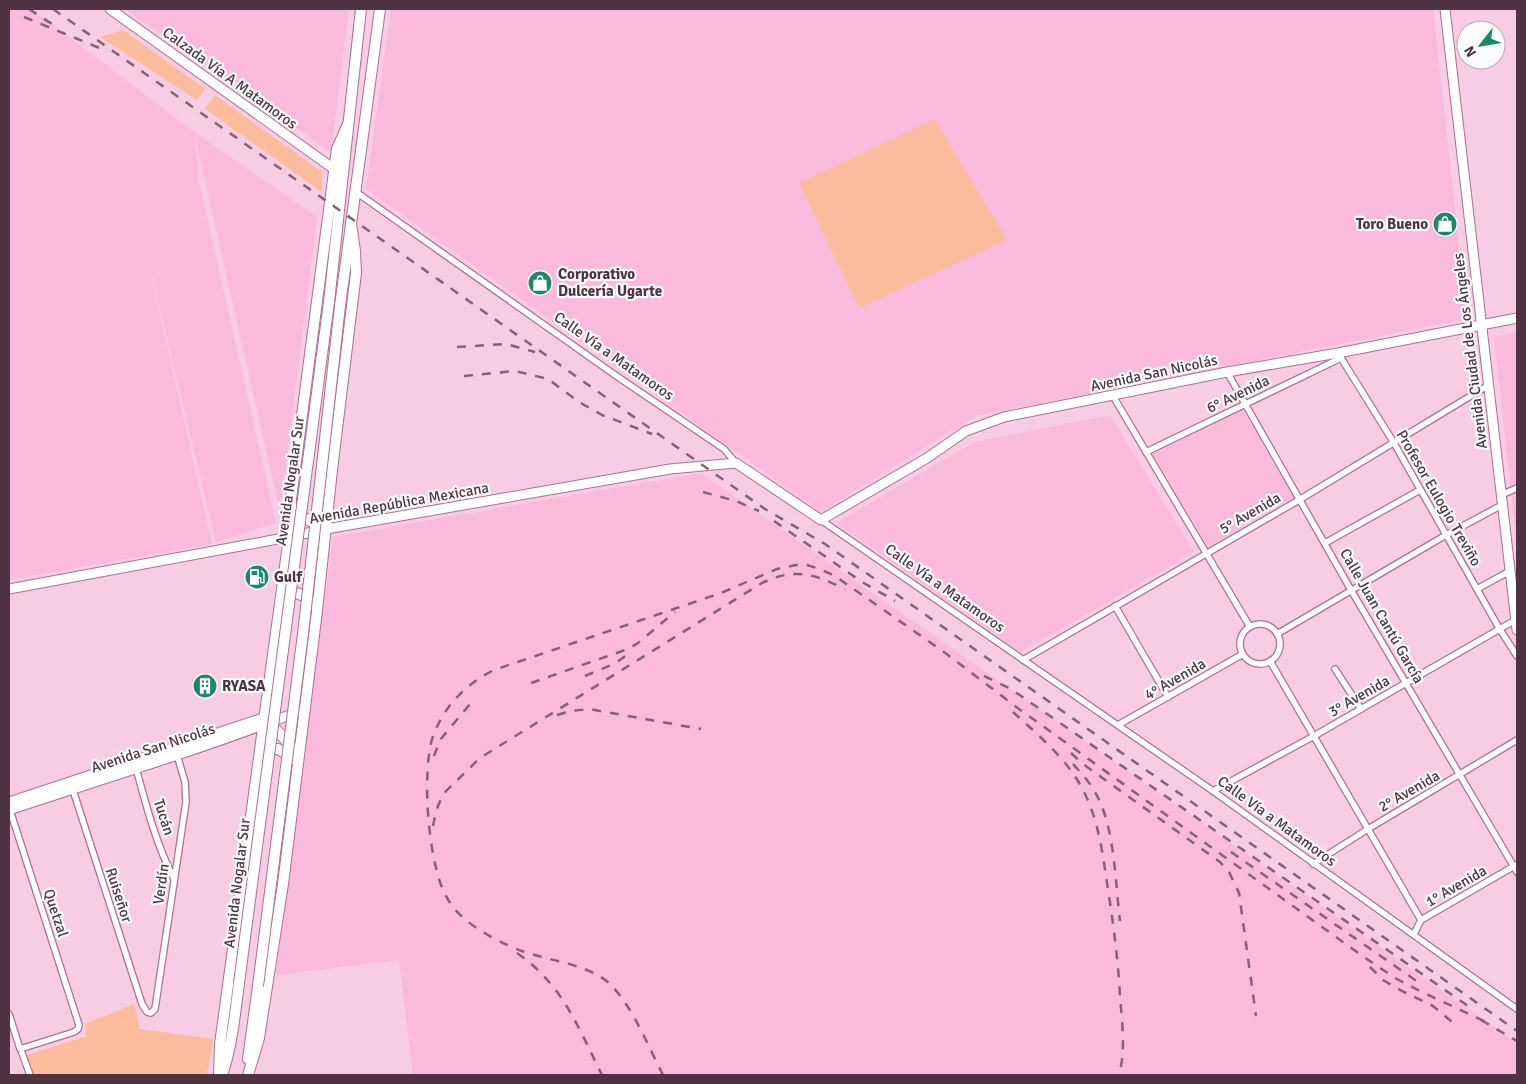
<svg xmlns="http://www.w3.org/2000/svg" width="1526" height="1084" viewBox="0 0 1526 1084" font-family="Signika,sans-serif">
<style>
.built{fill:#fabadb}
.green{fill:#fbbc9e}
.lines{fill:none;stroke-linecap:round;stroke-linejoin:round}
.street-casing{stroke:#b06e92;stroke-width:8}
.secondary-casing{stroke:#b06e92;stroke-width:11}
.highway-casing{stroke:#b06e92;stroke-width:12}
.street{stroke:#fff;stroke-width:5.5}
.secondary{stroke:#fff;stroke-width:9}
.highway{stroke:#fff;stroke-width:10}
.rail{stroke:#836273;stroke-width:2.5;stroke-dasharray:9 9;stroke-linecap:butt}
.highway-bridge-casing{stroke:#b06e92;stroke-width:12;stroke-linecap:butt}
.highway-bridge{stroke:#fff;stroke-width:10}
.labels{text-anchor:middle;stroke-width:4.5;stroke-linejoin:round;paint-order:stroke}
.street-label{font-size:15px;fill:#4f3342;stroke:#fcfcfc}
.poi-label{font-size:15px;font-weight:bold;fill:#4f3342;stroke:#fcfcfc;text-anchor:start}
</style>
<rect width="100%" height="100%" fill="#f8cce2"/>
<g class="built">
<path d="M9,9H30L61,31L194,132L317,217L280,511L195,137L198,177L276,523L216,542L143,239L212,544L9,580Z"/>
<path d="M125,9H349L331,152L211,69Z"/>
<path d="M391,9H1433L1467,319L976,416L821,512L366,189Z"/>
<path d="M1517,332V545L1494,337Z"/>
<path d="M1242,409L1294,497L1208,547L1153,454Z"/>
<path d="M1110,415L1194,552L1021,652L836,523L974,442Z"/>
<path d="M701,473L1517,1043V1075H413L399,960L276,975L333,537Z"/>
</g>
<g class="green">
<path d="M123,30L205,89L197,100L100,37Z"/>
<path d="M215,95L322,172V192L205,109Z"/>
<path d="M935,119L1007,240L859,308L799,183Z"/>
<path d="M134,1004L140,1029L213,1039L207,1075H34L27,1055L87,1036L85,1024Z"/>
</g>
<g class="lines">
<defs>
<g id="street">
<path d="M356,192L618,377L724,449L736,463"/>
<path d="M1338,353L1394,443L1499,628L1517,656"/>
<path d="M1227,372L1351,590L1517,872"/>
<path d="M1113,396L1250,627"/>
<path d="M1146,452L1341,358"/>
<path d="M1501,495L1517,488"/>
<path d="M821,520L1213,791L1517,1009"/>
<path d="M1325,543L1420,490"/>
<path d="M1477,589L1510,571"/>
<path d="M1115,606L1168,697"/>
<circle cx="1260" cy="644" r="20"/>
<path d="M1277,634L1446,535L1502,505"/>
<path d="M1023,660L1299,500L1487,386"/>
<path d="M1270,661L1421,920"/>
<path d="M1335,669L1361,709"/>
<path d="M1118,725L1243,654"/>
<path d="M136,768C146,805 156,844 174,879"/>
<path d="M72,787L142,1004L147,1012L151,1013L155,1009L186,802L185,782L177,755"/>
<path d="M1213,791L1314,736L1517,619"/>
<path d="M1313,864L1368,829L1517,740"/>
<path d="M1414,934L1421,920L1516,865"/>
<path d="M9,1014L20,1049L74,1032L78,1029L79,1025L9,807"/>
<path d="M22,1053L30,1075"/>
</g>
<g id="secondary">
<path d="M110,9L334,169"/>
<path d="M1445,9L1517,630"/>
<path d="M9,589L289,537L326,529L670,469L736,463L821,520L927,458L966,431L1004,417L1227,372L1338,353L1517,318"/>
<path d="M9,802L263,718"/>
<path d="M9,810C105,778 203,749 297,712"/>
</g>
<g id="highway">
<path d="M329,302L361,9"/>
<path d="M340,306L380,9"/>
<path d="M296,509L303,517L322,527"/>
<path d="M284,594C295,591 305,594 313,604"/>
<path d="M269,722L293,748"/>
<path d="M262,749H278L294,759"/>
<path d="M248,1059L258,986"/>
<path d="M219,1075L220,1044L289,537L291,499L337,149L348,124"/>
<path d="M222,1075C232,1046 235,1014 239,983"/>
<path d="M248,1075L259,1038L283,884L317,611L332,470L356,273L355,251L351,223"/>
</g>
</defs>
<use href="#street" class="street-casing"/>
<use href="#secondary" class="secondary-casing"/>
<use href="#highway" class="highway-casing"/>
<use href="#street" class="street"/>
<use href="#secondary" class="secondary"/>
<use href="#highway" class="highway"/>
<g class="rail">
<path d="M29,9L52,24"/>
<path d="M53,9L765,509L825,544L1517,1031"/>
<path d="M24,17L102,49"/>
<path d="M457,347L506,344L535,352"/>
<path d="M464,376L515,371L548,379L579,402L602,415L652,434"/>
<path d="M703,492L736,501L759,511"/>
<path d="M774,521L862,582L895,601"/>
<path d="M585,676L616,663L632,651"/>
<path d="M984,676L1011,689L1471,1008"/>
<path d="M531,683L628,649L638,643L675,612"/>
<path d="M1013,712C1036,733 1062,755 1078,781C1097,812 1102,848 1107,883C1113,921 1118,958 1120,996C1122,1022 1126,1050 1119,1075"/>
<path d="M557,715L571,711L589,709L701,729"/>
<path d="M1071,753L1083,764L1220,862L1229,872L1239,893L1256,1016"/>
<path d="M434,756L440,740L475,698"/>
<path d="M1073,764C1081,773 1089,781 1095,792C1115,826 1115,881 1120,921"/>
<path d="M433,826L436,811L443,794L480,758L762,583C795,567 814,574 845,589"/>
<path d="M1231,852L1418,982"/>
<path d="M517,953C563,985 578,1027 602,1075"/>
<path d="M1370,967L1383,980L1402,991L1433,1006L1458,1027"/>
<path d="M1481,1020L1517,1041"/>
<path d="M663,1075C648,1046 633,1007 610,984C589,964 549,961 522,951C505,945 480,932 466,920C457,913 450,904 445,894C428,862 420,764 435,731C447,703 468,683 494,670L721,593L777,569L796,565H807L820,569L835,576L944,652L1019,709L1361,955L1395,978L1422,992L1486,1022"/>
</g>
<defs>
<g id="highway-bridge">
<path d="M239,983L329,302"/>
<path d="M258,986L303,634L340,306"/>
</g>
</defs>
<use href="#highway-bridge" class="highway-bridge-casing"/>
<use href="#highway-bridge" class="highway-bridge"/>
</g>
<defs>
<symbol id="shop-disc" viewBox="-11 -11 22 22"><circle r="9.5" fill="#1b8867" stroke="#fcfcfc"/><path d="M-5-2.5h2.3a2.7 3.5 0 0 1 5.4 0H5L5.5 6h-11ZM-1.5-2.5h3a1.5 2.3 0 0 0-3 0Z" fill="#fff"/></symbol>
<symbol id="fuel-disc" viewBox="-11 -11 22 22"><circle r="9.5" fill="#1b8867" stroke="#fcfcfc"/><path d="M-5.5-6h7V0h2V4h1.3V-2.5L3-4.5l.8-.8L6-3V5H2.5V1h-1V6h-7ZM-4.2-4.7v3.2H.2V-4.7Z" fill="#fff"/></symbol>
<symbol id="building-disc" viewBox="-11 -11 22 22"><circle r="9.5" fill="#1b8867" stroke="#fcfcfc"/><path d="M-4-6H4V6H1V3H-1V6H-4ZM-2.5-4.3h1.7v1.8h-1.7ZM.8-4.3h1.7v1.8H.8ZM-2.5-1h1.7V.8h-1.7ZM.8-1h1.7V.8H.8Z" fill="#fff"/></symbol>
</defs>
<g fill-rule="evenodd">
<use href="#shop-disc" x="1431" y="210" width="28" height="28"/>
<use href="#shop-disc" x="526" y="269" width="28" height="28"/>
<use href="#fuel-disc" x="243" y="563" width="28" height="28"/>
<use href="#building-disc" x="191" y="672" width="28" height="28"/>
</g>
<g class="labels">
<g class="street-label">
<text transform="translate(230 78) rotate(36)" y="5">Calzada Vía A Matamoros</text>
<text transform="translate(1470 351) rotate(-97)" y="5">Avenida Ciudad de Los Ángeles</text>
<text transform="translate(614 356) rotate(35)" y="5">Calle Vía a Matamoros</text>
<text transform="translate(1154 373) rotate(-12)" y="5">Avenida San Nicolás</text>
<text transform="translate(1238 394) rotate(-26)" y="5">6° Avenida</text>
<text transform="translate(290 481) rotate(-82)" y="5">Avenida Nogalar Sur</text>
<text transform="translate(1439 498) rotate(60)" y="5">Profesor Eulogio Treviño</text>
<text transform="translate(399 503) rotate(-10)" y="5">Avenida República Mexicana</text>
<text transform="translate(1250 513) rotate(-30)" y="5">5° Avenida</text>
<text transform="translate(945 588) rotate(35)" y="5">Calle Vía a Matamoros</text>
<text transform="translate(1382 616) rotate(60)" y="5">Calle Juan Cantú García</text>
<text transform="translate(1175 679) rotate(-30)" y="5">4° Avenida</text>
<text transform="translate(1359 696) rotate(-30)" y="5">3° Avenida</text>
<text transform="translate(153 748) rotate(-18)" y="5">Avenida San Nicolás</text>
<text transform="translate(1409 791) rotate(-30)" y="5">2° Avenida</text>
<text transform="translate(164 817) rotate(72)" y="5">Tucán</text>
<text transform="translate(1277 821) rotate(36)" y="5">Calle Vía a Matamoros</text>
<text transform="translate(237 883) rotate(-83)" y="5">Avenida Nogalar Sur</text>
<text transform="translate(161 884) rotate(-82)" y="5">Verdín</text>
<text transform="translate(1456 886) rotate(-30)" y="5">1° Avenida</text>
<text transform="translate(119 895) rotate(72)" y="5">Ruiseñor</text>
<text transform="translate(56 913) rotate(72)" y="5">Quetzal</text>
</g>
<g class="poi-label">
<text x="1428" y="229" text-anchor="end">Toro Bueno</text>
<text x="558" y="279">Corporativo<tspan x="558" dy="17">Dulcería Ugarte</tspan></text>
<text x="274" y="582">Gulf</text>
<text x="222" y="691">RYASA</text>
</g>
</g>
<rect width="1526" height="1084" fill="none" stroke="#4f3342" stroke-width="20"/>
<g transform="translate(1481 45) rotate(239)"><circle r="24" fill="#fcfcfc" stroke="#b7acb2"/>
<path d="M0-4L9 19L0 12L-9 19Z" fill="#1b8867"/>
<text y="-8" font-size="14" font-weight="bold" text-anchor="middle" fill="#4f3342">N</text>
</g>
</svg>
